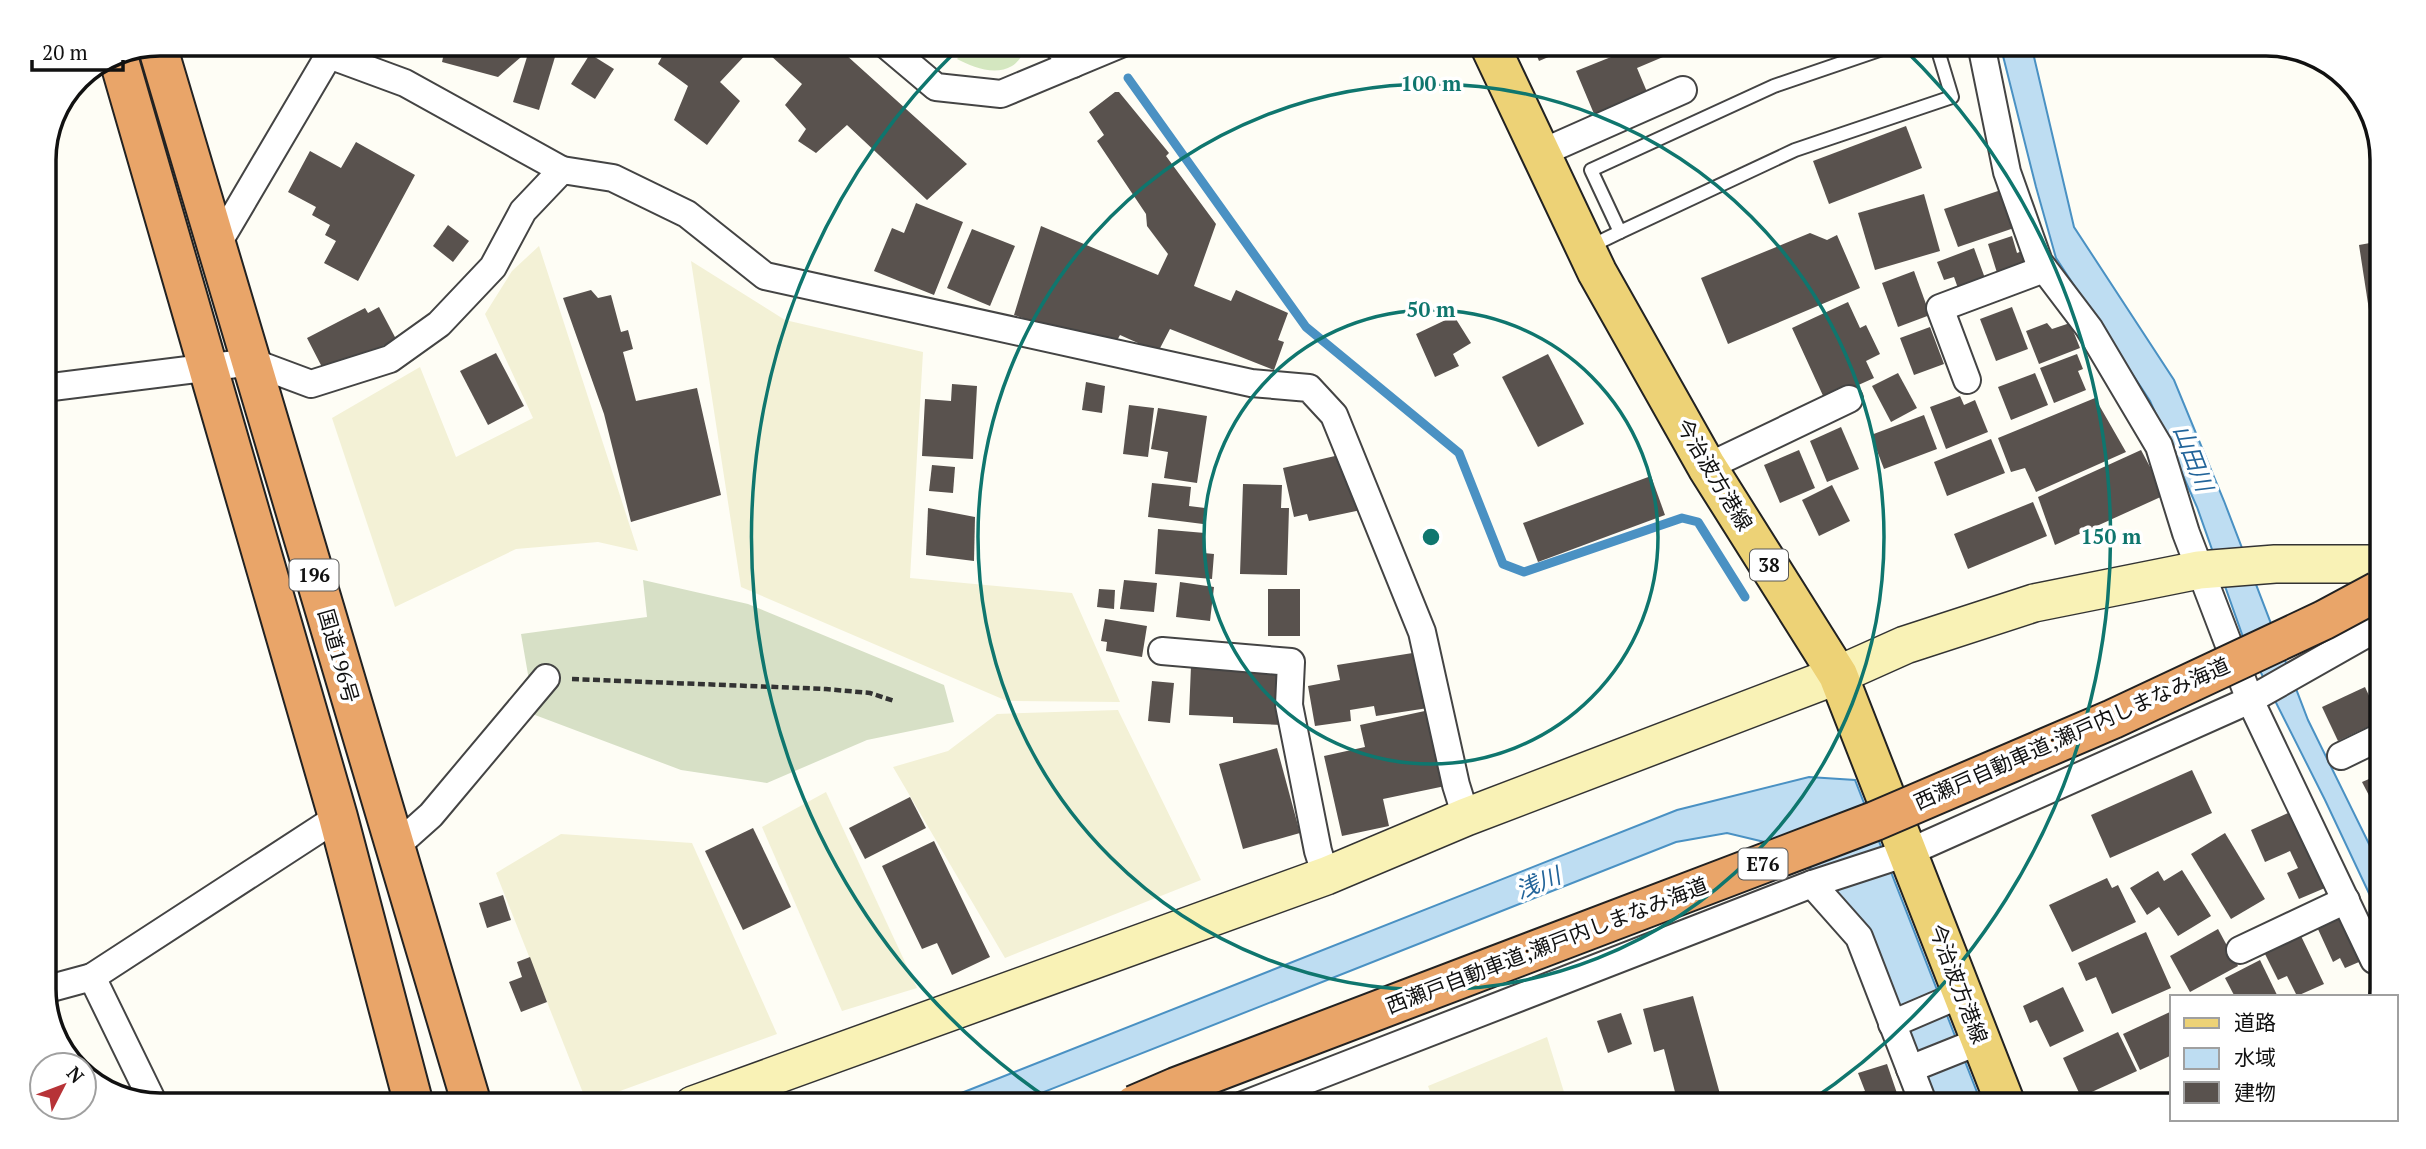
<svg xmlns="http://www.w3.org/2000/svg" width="2426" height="1149" viewBox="0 0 2426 1149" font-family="'PT Serif','Noto Sans JP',serif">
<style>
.farmland{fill:#f3f1d6}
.green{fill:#d4e7c0}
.cemetery{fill:#d7e0c6}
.water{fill:#beddf2;stroke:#4a91c3;stroke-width:2}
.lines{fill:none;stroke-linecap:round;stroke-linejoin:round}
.stream{stroke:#4a91c3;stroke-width:9}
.building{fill:#59524e}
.lane-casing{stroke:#444;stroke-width:16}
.street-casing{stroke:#444;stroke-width:30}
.secondary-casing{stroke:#333;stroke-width:40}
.primary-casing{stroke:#222;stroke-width:42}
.highway-casing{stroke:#222;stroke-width:42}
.path{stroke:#333;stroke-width:4.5;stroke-dasharray:7 3.5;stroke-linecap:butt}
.lane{stroke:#fff;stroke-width:12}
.street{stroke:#fff;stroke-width:26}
.secondary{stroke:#f9f2b6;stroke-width:37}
.primary{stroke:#edd276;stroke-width:38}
.highway{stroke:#e9a569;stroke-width:38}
.highway-bridge-casing{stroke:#222;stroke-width:42;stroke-linecap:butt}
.highway-bridge{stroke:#e9a569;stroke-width:38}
.ring{fill:none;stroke:#0f766e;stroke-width:3.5}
.labels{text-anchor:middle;stroke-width:7;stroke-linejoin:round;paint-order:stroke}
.shield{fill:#fff;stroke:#585858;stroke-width:2}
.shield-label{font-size:19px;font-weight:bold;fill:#111}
.street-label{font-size:21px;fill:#111;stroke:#fff}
.water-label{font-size:23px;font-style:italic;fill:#22649a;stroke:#fff}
.rim{fill:none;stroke:#111;stroke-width:3.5}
.centre{fill:#0f766e;stroke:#fff;stroke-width:3.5}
.ring-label{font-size:21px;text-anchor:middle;font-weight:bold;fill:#0f766e;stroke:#fff;stroke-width:7;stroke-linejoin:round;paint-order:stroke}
</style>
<rect width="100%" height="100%" fill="#fefdf5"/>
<g class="farmland">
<path d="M539,246L638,551L598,542L516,549L395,607L332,418L420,367L456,457L533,418L485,314L512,271Z"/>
<path d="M691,261L785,320L923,352L910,578L1072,593L1120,702L1007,701L741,587Z"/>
<path d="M1118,710L1201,880L1005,958L893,767L948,751L997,714Z"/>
<path d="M826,792L917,988L842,1011L762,827Z"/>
<path d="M561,834L692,843L777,1034L587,1103L496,873Z"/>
<path d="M1547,1037L1568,1105H1435L1428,1086Z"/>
</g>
<path class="green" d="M971,44H1015L1024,53C1021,57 1017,63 1012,66C995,76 972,67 957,59Z"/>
<path class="cemetery" d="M643,580L748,604L944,685L954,722L867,740L767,783L681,770L535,715L521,634L647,617Z"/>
<g class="water">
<path d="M2000,44H2031L2074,227L2174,380L2224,501L2308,720L2375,856V906L2325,800L2243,637L2197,507L2150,401L2056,258L2036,187Z"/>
<path d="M1809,777L1855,780L1982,1105H1936L1839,900L1811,869L1777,845L1727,833L1676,842L1011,1105H931L1677,810Z"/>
</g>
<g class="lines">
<path class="stream" d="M1128,78L1306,327L1459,453L1503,564L1524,572L1682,518L1698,522L1745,597"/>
</g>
<g class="building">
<path d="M446,44H513L521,57L498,77L442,62Z"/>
<path d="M531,44H548L558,47L539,110L513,102Z"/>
<path d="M669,44H836L845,54L967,164L927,200L847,125L816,153L798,141L806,129L785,105L802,84L760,46L751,49L720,82L740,101L707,145L674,120L688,86L658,64Z"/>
<path d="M897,44H923L912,56Z"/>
<path d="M1532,44H1579L1539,61Z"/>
<path d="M1612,44H1657L1663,57L1637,68L1650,99L1597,121L1576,71L1616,55Z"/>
<path d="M1687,44H1716L1693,55Z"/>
<path d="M590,54L614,69L595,99L571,84Z"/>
<path d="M1115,92H1119L1169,153L1166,156L1216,224L1194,286L1231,301L1236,290L1288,313L1278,340L1284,342L1274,370L1170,329L1158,352L1120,335L1113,348L1014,315L1041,226L1158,275L1168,254L1147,226L1146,214L1097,141L1104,135L1089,112Z"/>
<path d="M2370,122H2372L2378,140L2373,141Z"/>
<path d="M1906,126L1922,168L1829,204L1813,161Z"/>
<path d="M356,142L415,175L358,281L324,263L336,241L325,235L330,225L312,215L316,207L288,192L310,151L341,168Z"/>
<path d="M2382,161L2381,223H2379L2376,162Z"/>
<path d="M2004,189L2017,227L1958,247L1944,209Z"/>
<path d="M1924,194L1940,251L1875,270L1858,213Z"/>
<path d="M916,203L963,222L934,295L874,271L892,228L904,233Z"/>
<path d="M448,225L469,241L453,262L433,246Z"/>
<path d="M972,229L1015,246L990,306L947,288Z"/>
<path d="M1810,233L1827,240L1837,235L1860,288L1728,344L1701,278Z"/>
<path d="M2012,236L2017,253L2025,250L2031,268L1999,279L1988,244Z"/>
<path d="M2381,241L2380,309L2369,310L2359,245Z"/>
<path d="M1974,248L1986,281L1959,291L1954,277L1944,280L1937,262Z"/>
<path d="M1914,271L1930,315L1898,327L1882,283Z"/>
<path d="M591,290L598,298L611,295L621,332L628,330L633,349L623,352L636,401L697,388L721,495L631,522L604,414L563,298Z"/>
<path d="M1848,302L1860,328L1866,325L1880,354L1866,361L1874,378L1825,400L1792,328Z"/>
<path d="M379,307L396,339L339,369L336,362L323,369L307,338L365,308L368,313Z"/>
<path d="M2012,307L2028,349L1996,361L1980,319Z"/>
<path d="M1454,316L1471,343L1453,354L1459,366L1435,377L1416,334Z"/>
<path d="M2047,323L2052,329L2070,323L2080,348L2039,364L2026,331Z"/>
<path d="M1930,327L1944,364L1914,375L1900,338Z"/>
<path d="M496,353L524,406L488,425L460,371Z"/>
<path d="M1548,354L1584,424L1538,447L1502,377Z"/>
<path d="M2077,354L2083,369L2078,371L2086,390L2054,403L2040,368Z"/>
<path d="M1898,373L1917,408L1891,422L1872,386Z"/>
<path d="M2035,373L2048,405L2011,420L1998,387Z"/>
<path d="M1086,382L1105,386L1102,413L1082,410Z"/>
<path d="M952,384L977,386L973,459L922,456L925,399L951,401Z"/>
<path d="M1960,396L1964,405L1975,400L1988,432L1946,449L1930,407Z"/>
<path d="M2095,398L2126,452L2036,492L2025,468L2011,472L1998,438Z"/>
<path d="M1129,405L1154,408L1148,457L1123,454Z"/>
<path d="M1158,408L1207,416L1197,483L1164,478L1168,452L1151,449Z"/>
<path d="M1924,415L1937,449L1884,469L1871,435Z"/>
<path d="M1841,427L1859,469L1827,482L1810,441Z"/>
<path d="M1991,439L2005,473L1947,496L1934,462Z"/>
<path d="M1799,450L1815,488L1780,503L1764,465Z"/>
<path d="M2141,450L2165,495L2055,545L2038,497Z"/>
<path d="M1348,453L1361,510L1309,521L1307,514L1294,517L1283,468Z"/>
<path d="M932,465L955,467L953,493L929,491Z"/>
<path d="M1651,476L1665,515L1538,562L1523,523Z"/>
<path d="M1152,483L1191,487L1189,506L1205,508L1203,524L1148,517Z"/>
<path d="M1243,484L1282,485L1281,508H1289L1287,575L1240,574Z"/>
<path d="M1832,485L1850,521L1819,536L1802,500Z"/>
<path d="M2033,502L2047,536L1968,569L1954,534Z"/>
<path d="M928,508L975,517L974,561L926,555Z"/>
<path d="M1158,529L1205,533L1204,553L1214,554L1212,579L1155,574Z"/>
<path d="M1124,580L1157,583L1154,612L1120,609Z"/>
<path d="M1180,582L1214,587L1210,621L1176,617Z"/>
<path d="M1099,589L1115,590L1114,609L1097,607Z"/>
<rect x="1268" y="589" width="32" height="47"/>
<path d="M1105,619L1147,626L1142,657L1106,651L1107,642L1101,641Z"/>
<path d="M1419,652L1428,708L1376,716L1374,706L1350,710L1351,721L1315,726L1308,686L1340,680L1337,665Z"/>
<path d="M1191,666L1283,670L1282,725L1233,723V717L1189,715Z"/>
<path d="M1152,681L1174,683L1170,723L1148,721Z"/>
<path d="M2365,687L2376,711V723L2338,741L2322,707Z"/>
<path d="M1434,709L1450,785L1383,799L1389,826L1342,836L1324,756L1365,747L1360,725Z"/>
<path d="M1277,748L1300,833L1243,849L1219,764Z"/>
<path d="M2192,770L2212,813L2110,858L2091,815Z"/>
<path d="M2376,776V805H2374L2362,782Z"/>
<path d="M910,797L926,828L865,859L849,828Z"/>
<path d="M2297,809L2332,885L2299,899L2287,873L2298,868L2290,851L2265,862L2251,830Z"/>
<path d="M753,828L791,907L743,930L705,851Z"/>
<path d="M2225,833L2265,899L2231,919L2191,854Z"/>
<path d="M934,841L990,957L952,975L937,943L922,949L882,866Z"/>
<path d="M2182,870L2211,916L2178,936L2159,907L2147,915L2130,888L2158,871L2164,881Z"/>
<path d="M2107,878L2112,888L2118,885L2136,922L2072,952L2049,905Z"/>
<path d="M503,895L511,920L487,928L479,903Z"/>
<path d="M2344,914L2366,959L2345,968L2340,958L2333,962L2317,927Z"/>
<path d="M2218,929L2238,966L2190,992L2170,956Z"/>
<path d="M2146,932L2171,988L2112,1014L2096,977L2086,981L2078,963Z"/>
<path d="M2301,936L2324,984L2297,996L2287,976L2278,980L2265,954Z"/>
<path d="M530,957L547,1002L521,1012L509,982L522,977L517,962Z"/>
<path d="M2260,960L2278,997H2235L2225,978Z"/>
<path d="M2063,987L2084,1031L2050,1047L2037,1020L2030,1023L2023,1006Z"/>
<path d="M1693,996L1723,1105H1667L1664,1095L1675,1092L1664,1049L1654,1052L1643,1009Z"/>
<path d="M2172,1011V1055L2140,1070L2123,1034Z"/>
<path d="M1621,1013L1632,1044L1608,1053L1597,1021Z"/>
<path d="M2118,1032L2137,1071L2081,1097L2063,1058Z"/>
<path d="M1887,1064L1901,1105H1825L1865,1091L1858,1073Z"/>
<path d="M1794,1092L1800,1105H1763Z"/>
</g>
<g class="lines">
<defs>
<g id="lane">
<path d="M1897,44L1774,86L1591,170L1620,232L1795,150L1952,97L1936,44"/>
<path d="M1589,247L1620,232"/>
</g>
<g id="street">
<path d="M885,44L936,87L1001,94L1121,44"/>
<path d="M1056,44L1073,64"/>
<path d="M1981,44L2007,172L2039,262L2089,328L2159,446L2186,533L2250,700L2374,960"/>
<path d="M1541,153L1683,90"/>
<path d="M217,245L329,55L405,83L562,170"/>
<path d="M1967,380L1940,308L2044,269"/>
<path d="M44,388L252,362L311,384L390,359L439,324L493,267L523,211L562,170L613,178L687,214L765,276L1251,383L1309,388L1334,415L1422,632L1456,785L1466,817"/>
<path d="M1707,467L1849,399"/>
<path d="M1162,651L1291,662L1289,705L1318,851L1326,876"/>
<path d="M2341,756L2376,739"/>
<path d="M394,848L431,815L546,678"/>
<path d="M1812,884L1907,853L2250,700L2377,628"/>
<path d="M2240,950L2346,900"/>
<path d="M92,977L338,817"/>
<path d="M44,990L92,977L154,1104"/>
<path d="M1892,1024L1962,994"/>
<path d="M1910,1069L1980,1041"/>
<path d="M1243,1105L1812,884L1859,937L1924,1105"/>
</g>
<path id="secondary" d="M693,1105L1326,876L1466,817L1838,675L1905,645L2034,603L2199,570L2275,564H2378"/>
<path id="primary" d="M1489,44L1597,272L1707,467L1838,675L2006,1105"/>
<g id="highway">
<path d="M157,45L472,1105"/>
<path d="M119,60L338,817L414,1105"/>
</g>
</defs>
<use href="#lane" class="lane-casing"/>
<use href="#street" class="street-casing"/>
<use href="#secondary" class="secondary-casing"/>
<use href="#primary" class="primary-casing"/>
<use href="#highway" class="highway-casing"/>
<path class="path" d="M572,679L826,689L870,693L894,701"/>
<use href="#lane" class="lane"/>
<use href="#street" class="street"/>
<use href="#secondary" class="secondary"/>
<use href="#primary" class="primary"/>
<use href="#highway" class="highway"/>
<defs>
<path id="highway-bridge" d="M1134,1105L1176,1087L1875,821L2113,719L2324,620L2378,591"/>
</defs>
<use href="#highway-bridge" class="highway-bridge-casing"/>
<use href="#highway-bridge" class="highway-bridge"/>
</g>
<g class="ring">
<circle cx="1431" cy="537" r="227"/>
<circle cx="1431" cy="537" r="453"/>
<path d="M1056 1104A680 680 0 0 1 959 48M1903 48A680 680 0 0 1 1806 1104"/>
</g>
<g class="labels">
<g class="shield">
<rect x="1750" y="549.5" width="38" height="31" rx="5"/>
<rect x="289.5" y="559.5" width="49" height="31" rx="5"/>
<rect x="1738.5" y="848.5" width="49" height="31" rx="5"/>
</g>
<g class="shield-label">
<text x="1769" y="572">38</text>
<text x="314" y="582">196</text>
<text x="1763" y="871">E76</text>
</g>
<g class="street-label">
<text transform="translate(1714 475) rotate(59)" y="7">今治波方港線</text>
<text transform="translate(338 656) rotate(74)" y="7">国道196号</text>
<text transform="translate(2072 734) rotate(-24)" y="7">西瀬戸自動車道;瀬戸内しまなみ海道</text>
<text transform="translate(1547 946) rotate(-21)" y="7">西瀬戸自動車道;瀬戸内しまなみ海道</text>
<text transform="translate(1958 984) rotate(69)" y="7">今治波方港線</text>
</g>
<g class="water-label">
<text transform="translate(2193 458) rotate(69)" y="8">山田川</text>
<text transform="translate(1538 883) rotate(-22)" y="8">浅川</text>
</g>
</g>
<path d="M0 0H2426V1149H0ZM160 56H2266A104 104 0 0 1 2370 160V989A104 104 0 0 1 2266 1093H160A104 104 0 0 1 56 989V160A104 104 0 0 1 160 56Z" fill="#fff" fill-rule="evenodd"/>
<path class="rim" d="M160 56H2266A104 104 0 0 1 2370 160V989A104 104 0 0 1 2266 1093H160A104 104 0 0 1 56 989V160A104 104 0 0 1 160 56Z"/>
<circle cx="1431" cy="537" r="10" class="centre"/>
<g class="ring-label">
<text x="1431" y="91">100 m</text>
<text x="1431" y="317">50 m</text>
<text x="2111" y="544">150 m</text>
</g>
<rect x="2170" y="995" width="228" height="126" fill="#ffffff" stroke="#a0a0a0" stroke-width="2"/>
<rect x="2184" y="1018" width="35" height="10" fill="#edd276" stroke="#a0a0a0" stroke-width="2"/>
<text x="2234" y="1030" font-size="21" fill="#111111">道路</text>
<rect x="2184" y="1048" width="35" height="21" fill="#beddf2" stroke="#a0a0a0" stroke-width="2"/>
<text x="2234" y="1065" font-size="21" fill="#111111">水域</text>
<rect x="2184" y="1082" width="35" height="21" fill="#59524e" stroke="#a0a0a0" stroke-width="2"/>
<text x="2234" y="1100" font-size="21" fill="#111111">建物</text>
<g transform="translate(63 1086) rotate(48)"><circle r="33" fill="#ffffff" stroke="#a0a0a0" stroke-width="2"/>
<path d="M0-5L12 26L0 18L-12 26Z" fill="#b73337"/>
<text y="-10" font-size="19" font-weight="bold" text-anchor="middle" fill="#111111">N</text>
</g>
<path d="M32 60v10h91v-10" fill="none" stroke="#111111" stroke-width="3.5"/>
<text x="42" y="60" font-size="21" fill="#111111" stroke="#ffffff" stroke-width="5" paint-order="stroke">20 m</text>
</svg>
